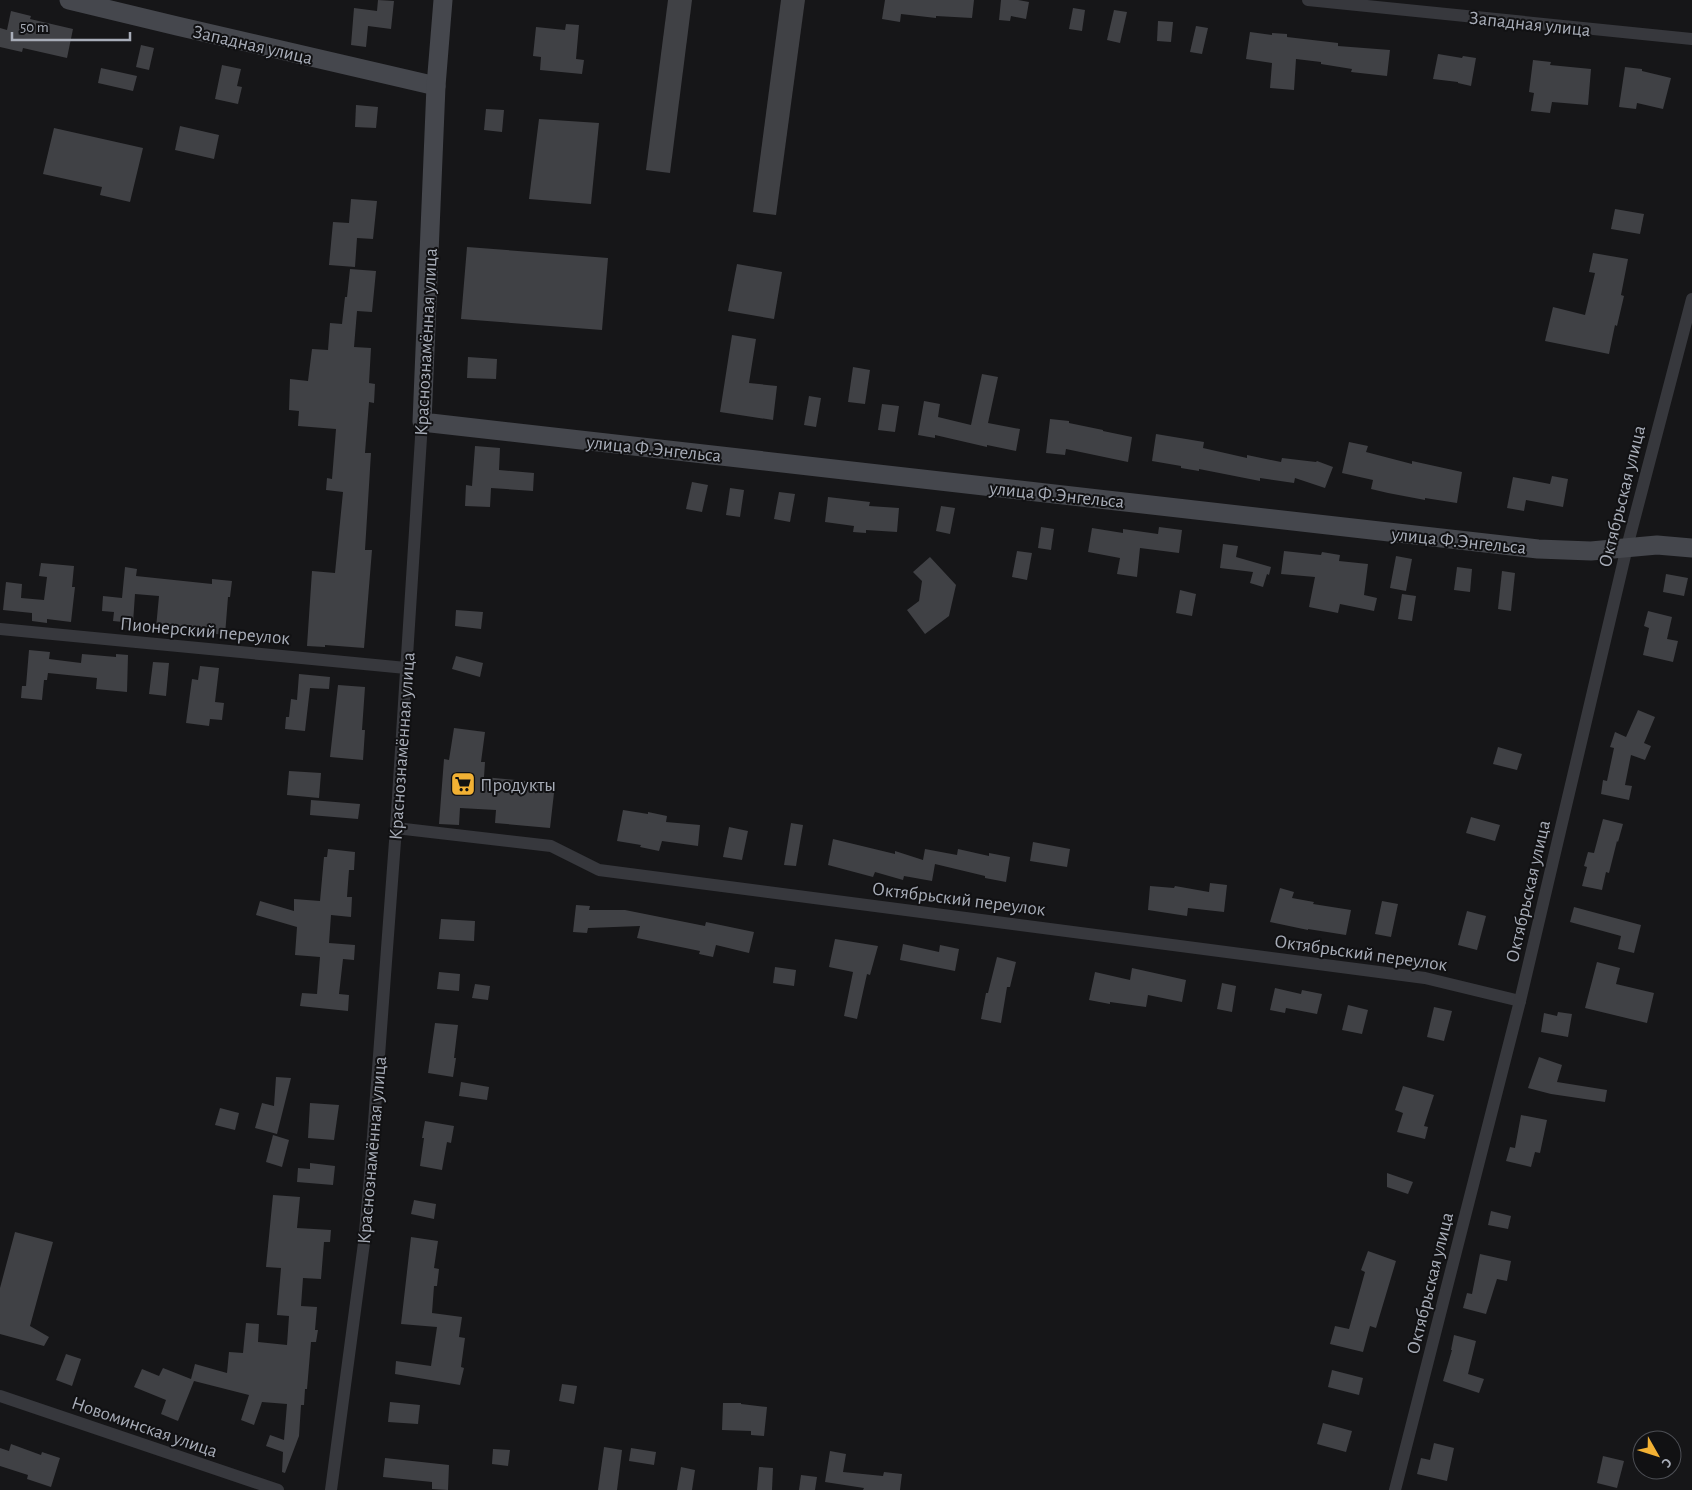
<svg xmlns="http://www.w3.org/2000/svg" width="1692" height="1490" viewBox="0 0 1692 1490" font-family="'Alegreya Sans',sans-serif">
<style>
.building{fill:#404145}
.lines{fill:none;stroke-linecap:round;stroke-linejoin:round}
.minor{stroke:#37383d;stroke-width:12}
.secondary{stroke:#45474d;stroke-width:19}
.labels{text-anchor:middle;stroke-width:4;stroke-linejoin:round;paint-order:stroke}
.street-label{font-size:19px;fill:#a8adb8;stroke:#111113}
.poi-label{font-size:19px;fill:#a8adb8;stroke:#111113;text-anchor:start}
</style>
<rect width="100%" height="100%" fill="#161618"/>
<g class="building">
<path d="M378,0L394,1L391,29L368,26L366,47L351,45L354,8L377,11Z"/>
<path d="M668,0H692L670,173L646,170Z"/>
<path d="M781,0H805L776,215L753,212Z"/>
<path d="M885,0H974L972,18L936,16V18L901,14L900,22L882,19Z"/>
<path d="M1001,0H1018L1029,2L1026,19L1011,16L1010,21L999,20Z"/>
<path d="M1073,8L1085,10L1082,31L1069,29Z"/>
<path d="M1114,10L1127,12L1120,43L1107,40Z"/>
<path d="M11,11L31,16L30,19L73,29L67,58L23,48L22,52L0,47V28L7,30Z"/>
<path d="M1158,21L1173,22L1171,42L1157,41Z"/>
<path d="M566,24L579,25L576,59L584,60L582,74L540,70L541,57L533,56L536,27L565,30Z"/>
<path d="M1196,26L1208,28L1202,54L1190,52Z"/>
<path d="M1250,32L1272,35V33L1287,34V37L1338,43V46L1390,50L1387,76L1351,72L1352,69L1321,64V62L1296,59L1294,90L1270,88L1272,63L1246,59Z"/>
<path d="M141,45L154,48L149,70L136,67Z"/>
<path d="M1438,54L1462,58L1463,56L1476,58L1471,86L1458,83V82L1433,79Z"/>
<path d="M1533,60L1551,62L1550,65L1591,69L1588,105L1552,102L1550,113L1531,111L1534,93L1529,92Z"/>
<path d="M222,65L241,69L237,86L242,87L238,104L215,99Z"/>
<path d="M1625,67L1642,69V71L1671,78L1663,109L1637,103L1636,109L1619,107Z"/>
<path d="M101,68L137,76L133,91L98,83Z"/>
<path d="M356,105L378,107L376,128L355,127Z"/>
<path d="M486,109L504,110L502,132L484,130Z"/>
<path d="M539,119L599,123L591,204L529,199Z"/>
<path d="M180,126L219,135L214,159L175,150Z"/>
<path d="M54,128L143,148L130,202L100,195L102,187L43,174Z"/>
<path d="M351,199L377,201L373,239L357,238L355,267L329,265L333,222L349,223Z"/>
<path d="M1615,209L1644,214L1640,234L1611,229Z"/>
<path d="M467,247L608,258L602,330L461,319Z"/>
<path d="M1593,253L1628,259L1621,295L1624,296L1617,326L1615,325L1609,354L1545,341L1553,307L1585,315L1595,273L1589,272Z"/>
<path d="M737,264L782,272L774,319L728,311Z"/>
<path d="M350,269L376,271L372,312L357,311L354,347L371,348L369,383L375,384L374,403L369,402L365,453H371L365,550H372L364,648L325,645V647L307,646L312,571L335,573L343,492L326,490L327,478L332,479L336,429L298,426L299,411L289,410L290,379L308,381L312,349L328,350L330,323L342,324L345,297H347Z"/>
<path d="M732,335L756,339L749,383L777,386L773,420L720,412Z"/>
<path d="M468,357L497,359L496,379L467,378Z"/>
<path d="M853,367L870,370L865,404L848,402Z"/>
<path d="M982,374L998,377L988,423L1020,429L1016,451L987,445V447L935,435V438L918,435L924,401L940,404L938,417L971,425Z"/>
<path d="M809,396L821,398L816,427L804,425Z"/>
<path d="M882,404L899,406L895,432L878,430Z"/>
<path d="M1050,419L1069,421V423L1103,430V431L1132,437L1128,462L1066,449L1065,455L1046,453Z"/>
<path d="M1156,434L1204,442L1203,448L1247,458V455L1281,462L1282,458L1316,462L1317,461L1333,467L1325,488L1295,478L1294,483L1260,478V481L1199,469V471L1181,468V466L1152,461Z"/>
<path d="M1349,442L1368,446L1366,452L1412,464V461L1462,472L1457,503L1425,498V500L1388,493L1371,489L1373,480L1342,473Z"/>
<path d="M475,446L500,448L499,470L534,473L533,491L491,488L490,507L465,506L466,485L472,486Z"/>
<path d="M1552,476L1568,479L1563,507L1526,500L1524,511L1507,508L1513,477L1550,484Z"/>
<path d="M692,482L708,485L702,512L686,509Z"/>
<path d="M730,488L744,490L740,517L726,515Z"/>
<path d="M779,492L795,494L790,522L774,519Z"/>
<path d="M828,497L870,502L869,506L899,508L897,532L866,530V533L853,532L854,526L825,522Z"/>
<path d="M941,506L955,508L950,534L936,531Z"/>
<path d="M1041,527L1054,529L1051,550L1038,548Z"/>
<path d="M1159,527L1182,530L1179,553L1140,548L1137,577L1117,574L1120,558L1088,552L1092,528L1123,533V529L1158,534Z"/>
<path d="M1223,544L1238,546L1236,557L1271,567L1269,575L1267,574L1263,587L1250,583L1253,572L1220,568Z"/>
<path d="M1017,551L1032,553L1027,580L1012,577Z"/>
<path d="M1284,551L1321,555L1322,552L1340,555L1339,561L1368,564L1364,595L1377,598L1374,611L1340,604L1338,613L1309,607L1315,577L1281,574Z"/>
<path d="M1396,556L1412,559L1406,591L1390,588Z"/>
<path d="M930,557L956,585L949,616L925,634L907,610L919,601L922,581L913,572Z"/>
<path d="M41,563L74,566L72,587H75L71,622L47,619V623L32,621V613L3,610L6,582L22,584L21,598L44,600L47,577L39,576Z"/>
<path d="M125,567L137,569L136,576L212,584V579L232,581L230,597H228L225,635L176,629L175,630L156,628L159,596L135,594L133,623L113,621L114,612L102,611L103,596L122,598Z"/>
<path d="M1457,567L1472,569L1470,592L1454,590Z"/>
<path d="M1502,571L1515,573L1511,611L1498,609Z"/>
<path d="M1666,574L1688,578L1684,596L1663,592Z"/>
<path d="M1180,590L1196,594L1192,616L1176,613Z"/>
<path d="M1402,594L1416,596L1412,621L1398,619Z"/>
<path d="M456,610L483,612L481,629L455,626Z"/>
<path d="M1648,611L1672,617L1667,639L1678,641L1673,662L1643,655L1649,628L1644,626Z"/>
<path d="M29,650L50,652L49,659L81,663L82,654L116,657V654L128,655L127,692L96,689L97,678L48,673L47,680H44L42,700L21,698L22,686H26Z"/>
<path d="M456,656L483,663L480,677L452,669Z"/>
<path d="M153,662L169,663L166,696L149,694Z"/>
<path d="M200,666L219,668L215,702L224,703L222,720L210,719L209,726L186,723L192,679L198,680Z"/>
<path d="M299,674L330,677L329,689L310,688L305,731L285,729L286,717H289L291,699L297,700Z"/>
<path d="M338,685L365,687L362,730H365L363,760L330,757Z"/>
<path d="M1638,710L1655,717L1644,743L1651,746L1645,760L1631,755L1625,785L1632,786L1629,800L1601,794L1603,780L1607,781L1614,748L1610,747L1615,732L1626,737Z"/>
<path d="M454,728L485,732L481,762H485L484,777L555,784L550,828L495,823L496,810L460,808L459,825L439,824L444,759L449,760Z"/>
<path d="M1498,747L1522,754L1517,770L1493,764Z"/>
<path d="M289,771L321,773L319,798L287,795Z"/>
<path d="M311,800L360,804L358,819L310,815Z"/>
<path d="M623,810L648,814V812L667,816L666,822L700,825L698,846L662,841L659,851L640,847L641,845L617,841Z"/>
<path d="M1471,817L1500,825L1495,841L1466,833Z"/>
<path d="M1603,819L1623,824L1618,842L1617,841L1609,873L1606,872L1602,890L1582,886L1587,867L1584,866L1588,852L1594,853Z"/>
<path d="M791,823L803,825L796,866L784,865Z"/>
<path d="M729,827L748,831L742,860L723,857Z"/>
<path d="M833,839L895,854V851L923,860L925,849L957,855L958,849L989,856V853L1010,857L1006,882L985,878V876L935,864L932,881L904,876L903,880L875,872L873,877L828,865Z"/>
<path d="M1033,842L1070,849L1067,867L1030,861Z"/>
<path d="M328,849L355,852L354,870H349L347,897H352L351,917L331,915L329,943L355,945L354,960L343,959L339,994L349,995L348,1011L300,1006L302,993L317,994L320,957L295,955L297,927L256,915L260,901L294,911V899L320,901L324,857H327Z"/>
<path d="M1210,883L1227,885L1224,912L1188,908L1187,916L1148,910L1150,886L1174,888L1175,886L1209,892Z"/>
<path d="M1280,888L1294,892L1292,898L1314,902L1313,904L1351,910L1346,935L1308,929V930L1270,922Z"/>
<path d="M1382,901L1398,904L1391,937L1375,934Z"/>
<path d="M576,905L590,906L589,910H625L705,926L706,922L754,932L749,953L716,945L713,957L699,954L700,951L637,938L640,926L588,928L587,933L573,932Z"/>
<path d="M1574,907L1641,925L1634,953L1618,949L1621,936L1570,922Z"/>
<path d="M1467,911L1486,916L1477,950L1458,945Z"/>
<path d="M441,919L475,921L474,941L439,939Z"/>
<path d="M835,939L878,946L870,975L867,974L857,1019L844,1016L853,972L829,967Z"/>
<path d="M903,944L939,952L940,945L959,949L955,971L900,960Z"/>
<path d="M997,957L1016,962L1010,987H1007L1001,1023L981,1019L986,993H988Z"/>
<path d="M1597,962L1620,968L1616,984L1654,993L1647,1023L1585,1008Z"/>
<path d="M775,967L796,970L794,986L773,983Z"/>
<path d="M1132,968L1186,980L1182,1002L1148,995L1146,1007L1110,1002V1004L1089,1000L1095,972L1130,980Z"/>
<path d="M439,972L460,974L459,991L437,989Z"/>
<path d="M1222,983L1236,986L1232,1012L1217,1009Z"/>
<path d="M475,984L490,986L488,1000L472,998Z"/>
<path d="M1275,988L1301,994L1302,990L1322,994L1317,1014L1286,1008L1285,1013L1270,1010Z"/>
<path d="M1348,1005L1368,1010L1362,1034L1342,1030Z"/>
<path d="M1434,1007L1452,1011L1444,1041L1427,1037Z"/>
<path d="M1558,1012L1572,1014L1568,1037L1541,1032L1544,1013L1557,1016Z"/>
<path d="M435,1023L458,1025L454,1058H456L453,1077L428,1073Z"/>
<path d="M1539,1057L1562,1065L1557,1082L1607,1090L1605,1102L1551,1094L1528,1088Z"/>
<path d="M276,1077L291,1078L277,1134L255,1128L262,1103L274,1106Z"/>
<path d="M461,1082L489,1087L487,1100L459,1096Z"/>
<path d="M1403,1086L1434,1095L1424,1126L1428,1127L1425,1139L1397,1132L1403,1113L1395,1110Z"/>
<path d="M310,1103L339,1105L334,1140L308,1138Z"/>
<path d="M220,1108L239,1113L235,1130L215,1125Z"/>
<path d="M1521,1115L1547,1120L1540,1153L1535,1152L1531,1167L1506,1161L1510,1147L1515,1148Z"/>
<path d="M425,1121L454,1126L451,1143L447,1142L442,1170L420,1166L424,1138H422Z"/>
<path d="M273,1135L289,1140L282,1167L266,1162Z"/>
<path d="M310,1163L335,1166L333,1185L297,1182L298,1168L310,1169Z"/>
<path d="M1387,1173L1413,1182L1408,1194L1387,1187Z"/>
<path d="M273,1195L300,1197L297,1228L331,1230L330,1242H324L321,1279L303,1278L301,1306L317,1307L315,1330H318L316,1342H311L307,1389H305L304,1405H301L299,1436L285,1473L282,1472L283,1452L266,1446L270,1435L284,1440L287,1404L262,1402L254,1425L241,1420L249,1395L194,1381L178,1421L161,1414L166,1400L134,1387L142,1369L159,1376L163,1368L191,1379L195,1364L227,1373L229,1352L243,1353L246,1323L259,1324L258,1342L287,1345L289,1316L277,1315L281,1268L266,1267Z"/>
<path d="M414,1200L436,1204L434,1219L411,1214Z"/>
<path d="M1491,1211L1511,1216L1508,1229L1488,1225Z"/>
<path d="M15,1232L53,1242L30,1326L49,1337L44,1346L0,1334V1288Z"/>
<path d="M411,1237L438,1241L434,1268L439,1269L437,1286H434L432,1313L462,1317L459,1337L465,1338L461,1367L464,1368L460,1385L395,1374L396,1361L431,1366L437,1327L401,1324Z"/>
<path d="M1368,1251L1396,1261L1376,1328L1370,1326L1363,1352L1330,1344L1335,1326L1349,1329L1365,1272L1361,1270Z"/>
<path d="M1480,1254L1511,1261L1507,1281L1497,1279L1486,1314L1463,1308L1467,1293L1472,1294Z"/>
<path d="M1454,1335L1476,1341L1468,1374L1484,1379L1479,1393L1443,1381L1452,1350H1451Z"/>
<path d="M66,1354L81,1359L72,1386L56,1380Z"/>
<path d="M1332,1370L1363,1378L1359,1395L1328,1387Z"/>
<path d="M562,1384L577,1386L574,1404L559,1401Z"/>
<path d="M390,1402L420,1405L418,1424L388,1422Z"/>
<path d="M723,1403H741V1404L767,1407L764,1436L751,1435V1431L722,1430Z"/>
<path d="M1323,1423L1352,1431L1346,1452L1317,1444Z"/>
<path d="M1434,1443L1454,1448L1447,1481L1417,1474L1421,1458L1430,1460Z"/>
<path d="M11,1444L41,1455L42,1452L60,1458L51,1487L27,1479L28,1475L0,1466V1448L9,1451Z"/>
<path d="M604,1447L622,1450L617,1490H598Z"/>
<path d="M631,1448L656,1452L654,1465L629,1461Z"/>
<path d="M493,1449L510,1450L508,1466L492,1464Z"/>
<path d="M830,1451L846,1454L843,1472L883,1476L884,1472L902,1474L900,1490H863L864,1488L825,1482Z"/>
<path d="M1603,1456L1624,1461L1617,1488L1597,1483Z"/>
<path d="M385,1458L449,1465L448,1490L432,1489V1482L383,1477Z"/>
<path d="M681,1467L695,1470L692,1490H677Z"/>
<path d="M759,1467L773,1468L772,1490H757Z"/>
<path d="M801,1475L817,1477L815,1490H799Z"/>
</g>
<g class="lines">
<g class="minor">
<path d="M1308,0L1692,39"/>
<path d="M0,629L406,668"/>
<path d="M396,828L551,846L599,870L1425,978L1520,1001"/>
<path d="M0,1396L278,1490"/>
<path d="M331,1490L364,1243L370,1176L396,828L422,422"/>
<path d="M1395,1490L1520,1001L1627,547L1692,299"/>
</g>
<g class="secondary">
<path d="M69,0L177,26L436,86"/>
<path d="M443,0L436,86L422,422L1538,549L1591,551L1657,545L1692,548"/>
</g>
</g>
<defs>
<symbol id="supermarket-square" viewBox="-11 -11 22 22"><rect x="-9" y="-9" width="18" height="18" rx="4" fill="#f2b134" stroke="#111113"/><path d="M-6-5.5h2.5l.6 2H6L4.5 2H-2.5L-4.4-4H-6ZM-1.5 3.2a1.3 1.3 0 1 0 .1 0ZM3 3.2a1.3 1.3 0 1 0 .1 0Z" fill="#111"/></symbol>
</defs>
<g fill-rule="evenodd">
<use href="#supermarket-square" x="449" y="770" width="28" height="28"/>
</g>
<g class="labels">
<g class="street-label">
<text transform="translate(1530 23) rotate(6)" y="7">Западная улица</text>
<text transform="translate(253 44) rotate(13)" y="7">Западная улица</text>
<text transform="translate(425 342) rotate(-87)" y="7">Краснознамённая улица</text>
<text transform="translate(654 448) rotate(6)" y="7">улица Ф.Энгельса</text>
<text transform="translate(1057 494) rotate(6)" y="7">улица Ф.Энгельса</text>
<text transform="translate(1621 496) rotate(-76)" y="7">Октябрьская улица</text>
<text transform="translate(1459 540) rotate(6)" y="7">улица Ф.Энгельса</text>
<text transform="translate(205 630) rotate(5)" y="7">Пионерский переулок</text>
<text transform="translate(401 746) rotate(-86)" y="7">Краснознамённая улица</text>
<text transform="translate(1527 891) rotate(-77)" y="7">Октябрьская улица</text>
<text transform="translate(959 898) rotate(7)" y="7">Октябрьский переулок</text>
<text transform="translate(1361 952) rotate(8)" y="7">Октябрьский переулок</text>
<text transform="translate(371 1150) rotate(-85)" y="7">Краснознамённая улица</text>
<text transform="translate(1429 1283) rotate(-76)" y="7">Октябрьская улица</text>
<text transform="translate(145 1426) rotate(19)" y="7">Новоминская улица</text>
</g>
<g class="poi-label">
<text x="480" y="791">Продукты</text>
</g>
</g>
<g transform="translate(1657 1455) rotate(129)"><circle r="24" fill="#111113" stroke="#4d4f55"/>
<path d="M0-4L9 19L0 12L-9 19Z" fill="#f2b134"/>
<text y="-8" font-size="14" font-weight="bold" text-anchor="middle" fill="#a8adb8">С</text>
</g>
<path d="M12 32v8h118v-8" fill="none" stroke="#a8adb8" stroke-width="2.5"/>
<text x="20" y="32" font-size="15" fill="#a8adb8" stroke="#111113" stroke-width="4" paint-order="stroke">50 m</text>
</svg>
